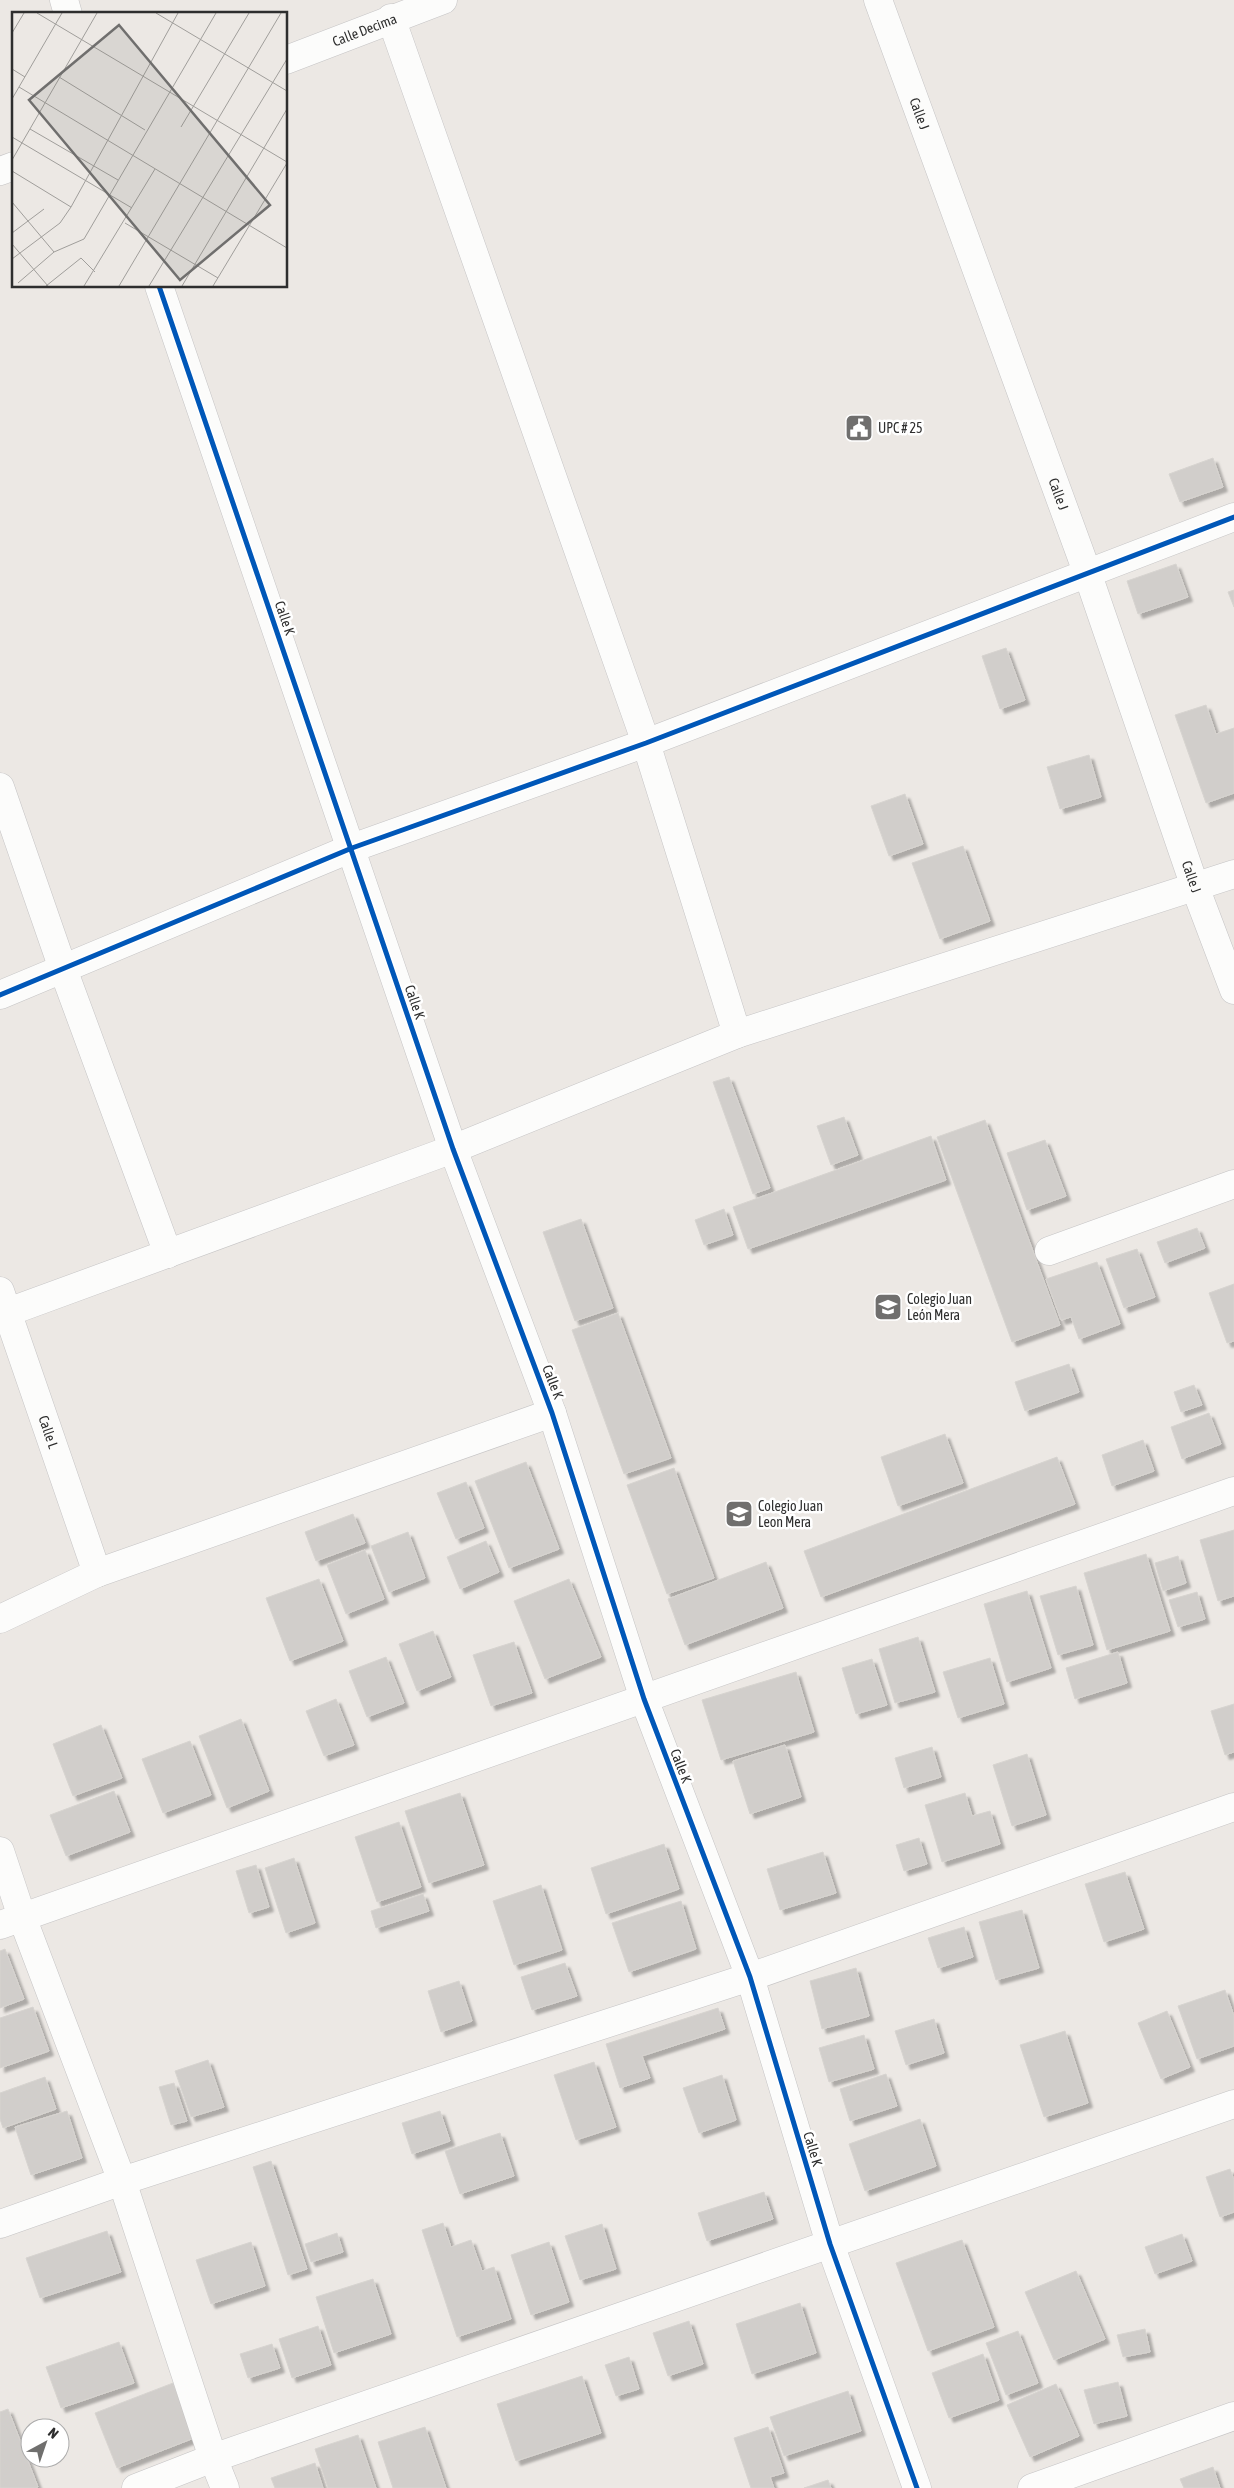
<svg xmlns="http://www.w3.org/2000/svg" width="1234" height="2488" viewBox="0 0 1234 2488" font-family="'Asap Condensed',sans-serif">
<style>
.building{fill:#d1cecb;stroke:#d7d4d0;filter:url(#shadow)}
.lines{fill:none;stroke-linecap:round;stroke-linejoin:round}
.minor-casing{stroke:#c5c4c5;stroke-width:29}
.minor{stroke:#fcfcfb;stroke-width:28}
.cycleway-casing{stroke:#fff;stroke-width:8}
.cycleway{stroke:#0057b8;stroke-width:5}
.labels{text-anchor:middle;stroke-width:5;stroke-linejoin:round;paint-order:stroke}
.street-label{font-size:14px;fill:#2e2e2e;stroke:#fff}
.poi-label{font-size:14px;fill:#2e2e2e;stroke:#fff;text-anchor:start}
.inset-road{fill:none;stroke:#a09e9b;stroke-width:1}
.view{fill:#706f6e;fill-opacity:0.15;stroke:#706f6e;stroke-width:2.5}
.inset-edge{fill:none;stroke:#2e2e2e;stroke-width:2.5}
</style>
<defs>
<filter id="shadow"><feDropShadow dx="4.5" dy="4.5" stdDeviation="1" flood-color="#0004"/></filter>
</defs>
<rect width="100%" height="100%" fill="#ece8e4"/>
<g class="building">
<path d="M1213,458L1223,487L1180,502L1169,474Z"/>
<path d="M1176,564L1188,597L1138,614L1127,581Z"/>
<path d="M1234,590V607L1228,592Z"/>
<path d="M1006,648L1025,700L1000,709L982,656Z"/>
<path d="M1206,705L1216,734L1234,728V793L1206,803L1175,715Z"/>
<path d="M1089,755L1101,797L1060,809L1047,767Z"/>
<path d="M905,794L923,844L889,856L871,806Z"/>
<path d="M963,846L990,921L940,939L912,863Z"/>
<path d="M729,1077L770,1188L753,1194L713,1082Z"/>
<path d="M844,1117L858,1155L831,1165L817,1126Z"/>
<path d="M985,1120L1060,1325L1012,1342L937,1137Z"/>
<path d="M931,1136L946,1180L748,1249L733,1207Z"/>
<path d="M1045,1140L1066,1196L1027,1210L1007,1153Z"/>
<path d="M724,1209L733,1235L704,1245L695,1220Z"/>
<path d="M581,1219L613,1308L575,1321L543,1232Z"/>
<path d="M1197,1228L1205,1248L1165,1263L1157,1242Z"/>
<path d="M1137,1249L1155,1297L1124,1308L1106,1259Z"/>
<path d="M1097,1262L1120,1324L1079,1339L1071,1317L1061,1320L1046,1279Z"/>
<path d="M1234,1284V1341L1227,1343L1209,1293Z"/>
<path d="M618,1313L671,1458L624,1474L572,1330Z"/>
<path d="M1069,1364L1079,1392L1025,1411L1015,1382Z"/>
<path d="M1194,1385L1202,1405L1181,1412L1174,1392Z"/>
<path d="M1209,1413L1221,1444L1182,1459L1171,1427Z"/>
<path d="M945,1434L963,1483L898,1506L881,1457Z"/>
<path d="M1143,1440L1154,1471L1112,1486L1102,1455Z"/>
<path d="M1057,1457L1075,1504L821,1597L804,1551Z"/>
<path d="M526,1462L559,1549L509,1568L475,1481Z"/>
<path d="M674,1468L714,1578L667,1594L627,1485Z"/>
<path d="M466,1482L484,1528L456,1539L437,1493Z"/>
<path d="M353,1514L365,1543L316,1561L305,1532Z"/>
<path d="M1234,1530V1596L1218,1601L1200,1540Z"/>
<path d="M408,1532L425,1578L389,1592L371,1546Z"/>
<path d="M486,1541L499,1572L460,1589L447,1557Z"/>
<path d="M365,1550L384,1599L346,1614L327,1565Z"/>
<path d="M1146,1554L1170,1631L1107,1650L1084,1573Z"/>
<path d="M1178,1556L1186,1583L1163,1591L1155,1563Z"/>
<path d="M766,1562L783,1608L685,1645L668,1599Z"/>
<path d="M319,1579L343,1641L290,1661L266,1598Z"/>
<path d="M569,1579L601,1657L545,1679L514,1601Z"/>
<path d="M1076,1586L1093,1645L1058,1655L1040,1596Z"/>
<path d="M1027,1591L1051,1668L1007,1682L984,1604Z"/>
<path d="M1197,1592L1205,1619L1178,1627L1169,1600Z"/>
<path d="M433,1631L451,1677L417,1691L399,1644Z"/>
<path d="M918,1637L935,1692L895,1703L879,1649Z"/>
<path d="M514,1642L532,1693L491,1706L473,1655Z"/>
<path d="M1118,1652L1127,1683L1075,1699L1066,1668Z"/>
<path d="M386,1657L404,1703L367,1717L349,1671Z"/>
<path d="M990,1658L1004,1704L958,1718L943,1672Z"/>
<path d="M872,1659L887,1705L856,1714L842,1668Z"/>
<path d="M796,1672L814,1732L721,1760L702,1700Z"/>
<path d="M336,1699L354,1745L324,1756L306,1711Z"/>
<path d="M1234,1704V1752L1225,1755L1211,1711Z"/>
<path d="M241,1719L269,1791L227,1808L199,1736Z"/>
<path d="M101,1725L122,1778L73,1796L53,1744Z"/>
<path d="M190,1741L211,1795L163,1813L142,1759Z"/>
<path d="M785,1745L801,1797L750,1814L733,1761Z"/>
<path d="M932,1747L941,1777L904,1788L895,1758Z"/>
<path d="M1027,1754L1046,1815L1012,1826L993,1765Z"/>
<path d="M114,1791L130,1832L66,1856L50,1815Z"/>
<path d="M460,1793L484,1865L429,1883L405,1811Z"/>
<path d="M965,1793L972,1816L990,1811L1000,1844L942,1862L925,1805Z"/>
<path d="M399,1822L421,1887L377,1902L355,1837Z"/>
<path d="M919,1838L927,1864L904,1871L896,1845Z"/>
<path d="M664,1844L679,1889L606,1914L591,1868Z"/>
<path d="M823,1852L836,1893L780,1910L767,1869Z"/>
<path d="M294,1858L315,1923L286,1933L265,1868Z"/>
<path d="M256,1865L269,1907L249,1913L236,1871Z"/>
<path d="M1125,1872L1144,1929L1104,1942L1085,1884Z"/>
<path d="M541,1885L562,1950L514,1965L493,1901Z"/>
<path d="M423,1894L429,1911L376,1928L371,1911Z"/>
<path d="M681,1901L696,1949L629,1972L612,1923Z"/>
<path d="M1022,1910L1039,1968L996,1980L979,1922Z"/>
<path d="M964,1927L973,1957L938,1968L928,1938Z"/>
<path d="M5,1949L24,1999L0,2008V1951Z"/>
<path d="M565,1963L577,1996L532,2010L521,1977Z"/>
<path d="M856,1968L869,2016L822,2029L810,1981Z"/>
<path d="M459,1981L472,2021L441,2032L428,1991Z"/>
<path d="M1225,1990L1234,2016V2046L1197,2059L1178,2006Z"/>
<path d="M33,2007L49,2051L0,2068V2018Z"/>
<path d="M718,2008L725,2029L642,2056L650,2078L620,2088L606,2044Z"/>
<path d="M1167,2011L1190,2067L1161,2079L1138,2023Z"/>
<path d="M934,2019L944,2053L906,2065L895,2031Z"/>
<path d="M1065,2031L1088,2103L1044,2117L1020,2045Z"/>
<path d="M864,2035L874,2069L829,2082L819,2048Z"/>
<path d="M208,2060L224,2107L191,2117L175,2071Z"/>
<path d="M594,2062L616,2127L576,2140L554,2075Z"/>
<path d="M886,2074L897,2106L850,2121L840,2089Z"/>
<path d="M722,2075L736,2120L699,2133L683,2088Z"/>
<path d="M45,2077L56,2109L3,2128L0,2119V2093Z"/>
<path d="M174,2083L187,2121L171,2125L159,2087Z"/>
<path d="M67,2111L82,2158L31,2175L15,2127Z"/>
<path d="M440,2111L450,2141L412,2154L402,2123Z"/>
<path d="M920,2119L936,2166L865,2191L849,2144Z"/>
<path d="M500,2133L514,2176L460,2194L445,2151Z"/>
<path d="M271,2161L307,2269L288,2275L253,2167Z"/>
<path d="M1230,2169L1234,2180V2212L1220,2217L1206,2177Z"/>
<path d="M764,2192L773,2219L707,2241L698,2213Z"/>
<path d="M443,2223L451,2247L471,2240L482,2271L494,2267L511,2319L457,2337L422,2230Z"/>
<path d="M602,2224L616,2269L580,2280L565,2236Z"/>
<path d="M107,2231L121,2272L40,2298L26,2258Z"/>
<path d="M337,2233L343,2252L311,2262L305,2244Z"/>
<path d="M1182,2234L1192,2261L1155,2274L1145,2247Z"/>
<path d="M962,2240L994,2327L928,2351L896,2263Z"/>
<path d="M251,2242L265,2286L211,2304L196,2260Z"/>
<path d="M549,2242L569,2302L531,2315L511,2255Z"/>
<path d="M1076,2271L1105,2339L1054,2360L1025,2292Z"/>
<path d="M373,2279L391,2334L334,2353L316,2297Z"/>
<path d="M800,2303L816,2353L752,2374L736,2324Z"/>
<path d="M689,2321L703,2364L668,2376L653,2333Z"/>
<path d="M318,2326L331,2365L292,2378L279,2339Z"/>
<path d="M1145,2329L1150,2352L1123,2357L1117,2335Z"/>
<path d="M1018,2331L1038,2383L1006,2395L986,2343Z"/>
<path d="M119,2342L134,2383L61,2408L46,2367Z"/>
<path d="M272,2344L280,2368L248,2378L240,2354Z"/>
<path d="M983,2354L999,2400L949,2418L932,2373Z"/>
<path d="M629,2357L639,2389L616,2396L605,2365Z"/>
<path d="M582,2376L601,2433L516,2461L497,2404Z"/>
<path d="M1118,2382L1127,2416L1094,2424L1084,2390Z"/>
<path d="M173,2383L194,2438L117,2468L95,2413Z"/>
<path d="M1056,2384L1079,2436L1030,2457L1007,2405Z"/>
<path d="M848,2391L861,2431L784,2456L770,2417Z"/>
<path d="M8,2409L38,2487L36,2488H0V2412Z"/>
<path d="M425,2427L446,2488H393L378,2442Z"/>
<path d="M768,2427L784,2473L770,2477L774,2488H751L734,2438Z"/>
<path d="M358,2435L376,2488H328L315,2449Z"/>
<path d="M315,2463L323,2488H275L271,2478Z"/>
<path d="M1213,2467L1220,2488H1184L1180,2479Z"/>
<path d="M828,2480L831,2488H804Z"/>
</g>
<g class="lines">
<defs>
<g id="minor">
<path d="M64,0L68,14"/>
<path id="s1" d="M878,0L1087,572L1195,887L1234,990"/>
<path d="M391,18L646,743L737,1034"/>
<path id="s2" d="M286,60L443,0"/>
<path d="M0,171L14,166"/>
<path d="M159,286L453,1149L552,1413L644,1699L750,1977L830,2244L917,2488"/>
<path d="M0,787L63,969L168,1254"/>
<path d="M0,995L352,848L646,743L1234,517"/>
<path d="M1049,1251L1234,1184"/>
<path id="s3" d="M0,1291L97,1573"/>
<path d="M0,1315L453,1149L737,1034L1234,874"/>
<path d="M0,1619L97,1573L552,1413"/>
<path d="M0,1851L22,1917L122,2181L213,2458L225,2488"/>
<path d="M0,1925L1234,1491"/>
<path d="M0,2224L122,2181L750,1977L1234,1807"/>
<path d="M136,2488L213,2458L1234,2104"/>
<path d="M1032,2488L1234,2416"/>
</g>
</defs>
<use href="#minor" class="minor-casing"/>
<use href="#minor" class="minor"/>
<defs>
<g id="cycleway">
<path d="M159,286L453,1149L552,1413L644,1699L750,1977L830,2244L917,2488"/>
<path d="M0,995L352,848L646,743L1234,517"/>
</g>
</defs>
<use href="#cycleway" class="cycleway-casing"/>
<use href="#cycleway" class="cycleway"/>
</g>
<defs>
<symbol id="civic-square" viewBox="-11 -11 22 22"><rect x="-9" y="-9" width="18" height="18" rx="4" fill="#706f6e" stroke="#fff"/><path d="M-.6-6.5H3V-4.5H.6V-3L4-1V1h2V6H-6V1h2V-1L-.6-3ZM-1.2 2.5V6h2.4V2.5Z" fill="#fff"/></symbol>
<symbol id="university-square" viewBox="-11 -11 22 22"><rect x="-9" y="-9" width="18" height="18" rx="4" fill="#706f6e" stroke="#fff"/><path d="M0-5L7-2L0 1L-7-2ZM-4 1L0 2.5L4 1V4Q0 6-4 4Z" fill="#fff"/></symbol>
<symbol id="school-square" viewBox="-11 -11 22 22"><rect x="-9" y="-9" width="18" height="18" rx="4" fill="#706f6e" stroke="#fff"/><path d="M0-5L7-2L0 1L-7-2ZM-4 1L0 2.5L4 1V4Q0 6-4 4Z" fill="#fff"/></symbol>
</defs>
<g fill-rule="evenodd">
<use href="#civic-square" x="843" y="412" width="32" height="32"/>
<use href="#university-square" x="872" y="1291" width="32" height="32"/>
<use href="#school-square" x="723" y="1498" width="32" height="32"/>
</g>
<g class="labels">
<g class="street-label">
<text dy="5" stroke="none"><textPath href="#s2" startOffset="84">Calle Decima</textPath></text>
<text dy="5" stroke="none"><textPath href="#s1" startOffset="121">Calle J</textPath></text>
<text dy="5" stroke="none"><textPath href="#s1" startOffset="526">Calle J</textPath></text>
<text transform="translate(285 618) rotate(71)" y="5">Calle K</text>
<text dy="5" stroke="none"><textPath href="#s1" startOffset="931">Calle J</textPath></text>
<text transform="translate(415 1002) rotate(71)" y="5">Calle K</text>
<text transform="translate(553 1382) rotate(69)" y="5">Calle K</text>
<text dy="5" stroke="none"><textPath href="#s3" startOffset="149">Calle L</textPath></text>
<text transform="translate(681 1766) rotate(69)" y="5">Calle K</text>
<text transform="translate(813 2149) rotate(73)" y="5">Calle K</text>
</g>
<g class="poi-label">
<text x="878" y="433">UPC # 25</text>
<text x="907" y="1304">Colegio Juan<tspan x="907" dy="16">León Mera</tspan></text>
<text x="758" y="1511">Colegio Juan<tspan x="758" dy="16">Leon Mera</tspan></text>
</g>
</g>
<g transform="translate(12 12)">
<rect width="275" height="275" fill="#ece8e4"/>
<path class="inset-road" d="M25,1L275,150M144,1L275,79M0,21L12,1M0,57L13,65M47,65L133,118M7,75L275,236M0,87L50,1M169,115L237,1M18,117L106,168M0,125L120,196M0,148L85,1M0,159L59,195M0,190L42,240L72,227L204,1M113,211L206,266M0,221L32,197M0,232L36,274M0,247L48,211L59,195L166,1M6,271L42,240M34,274L69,246L83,260M72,274L143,157M107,274L269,1M137,274L275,47M170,274L275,97M201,274L275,151"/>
<path class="view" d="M107,13L258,193L168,268L17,88Z"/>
<rect width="275" height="275" class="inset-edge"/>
</g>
<g transform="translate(45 2443) rotate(40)"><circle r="24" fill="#ffffff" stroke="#ababab"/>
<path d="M0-4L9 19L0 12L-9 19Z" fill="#706f6e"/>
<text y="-8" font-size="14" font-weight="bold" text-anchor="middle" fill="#2e2e2e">N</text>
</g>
</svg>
